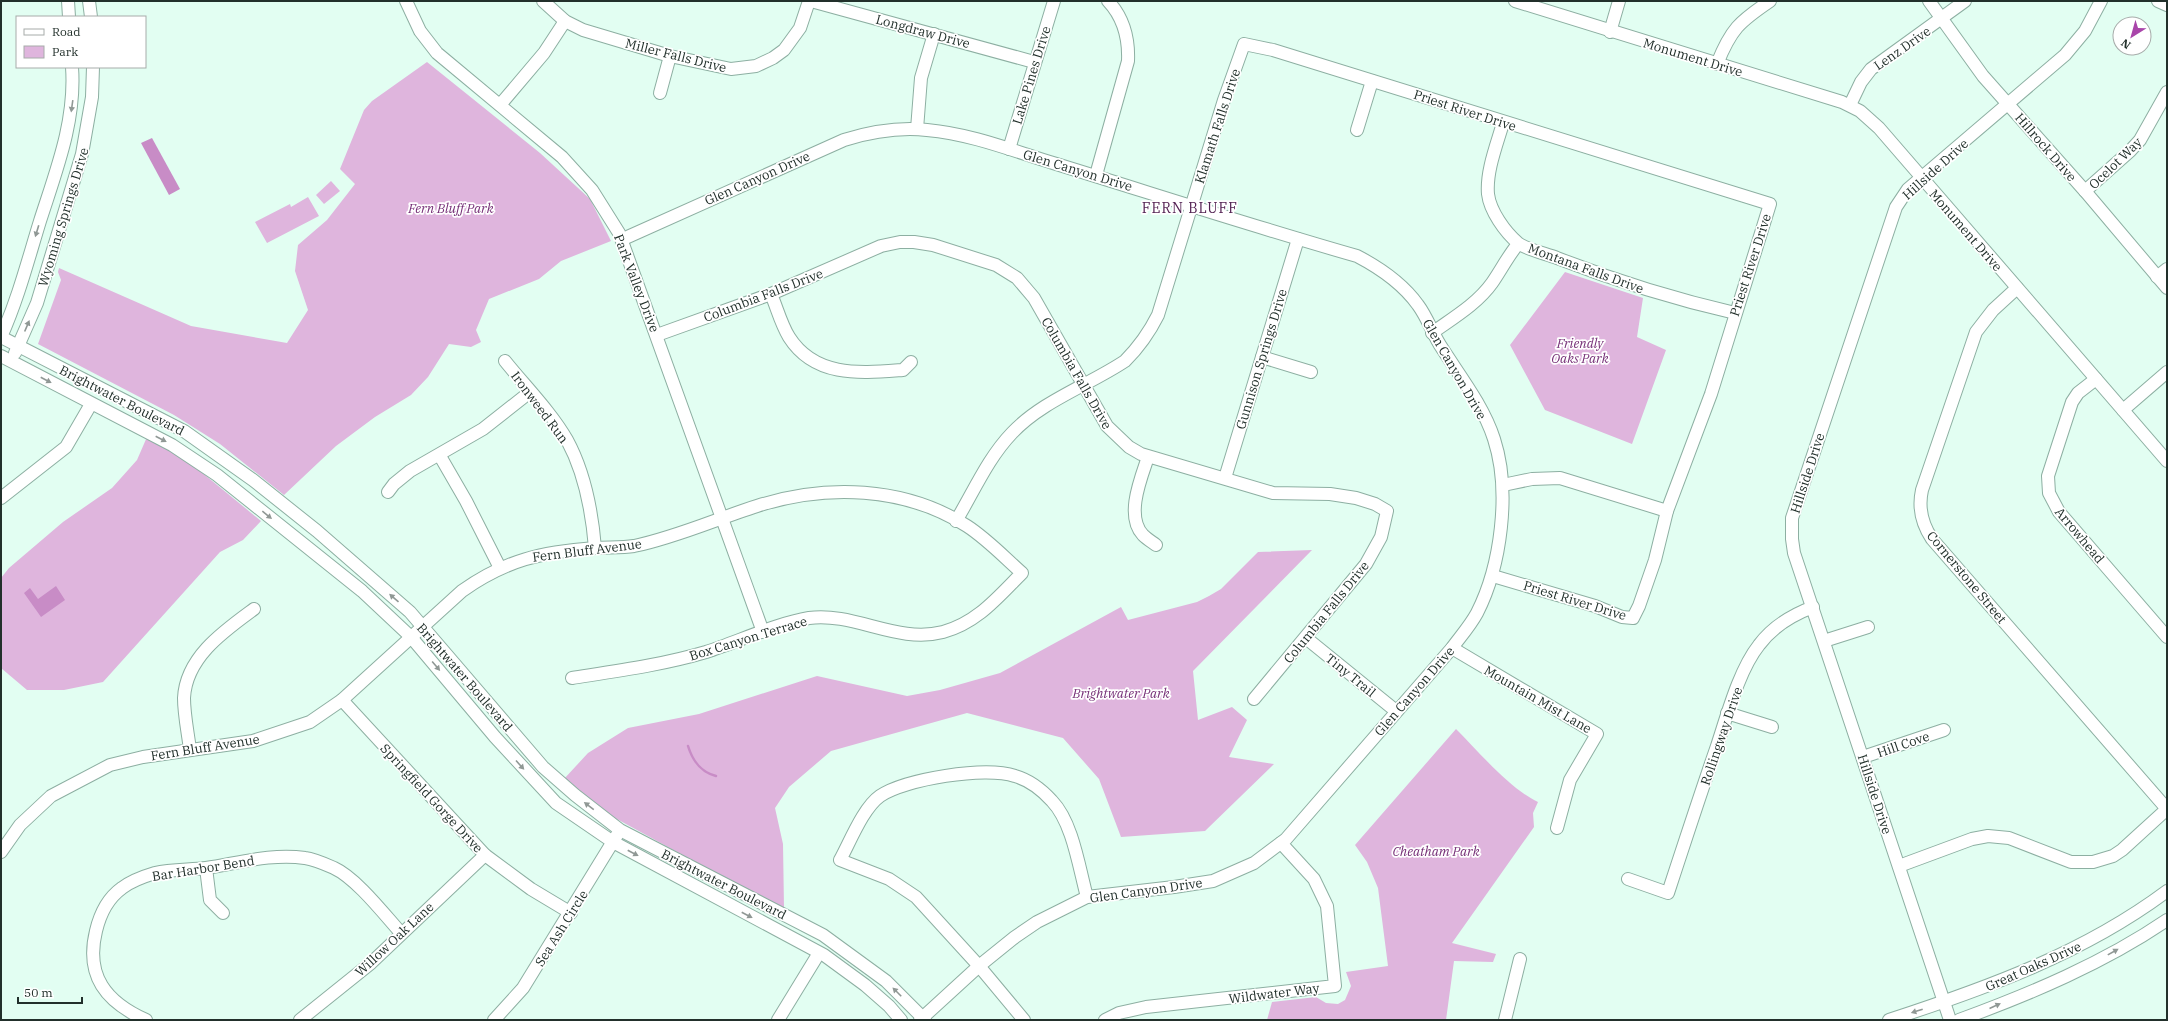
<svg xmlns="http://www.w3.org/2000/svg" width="2168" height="1021" viewBox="0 0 2168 1021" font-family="'IBM Plex Serif',serif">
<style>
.green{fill:#dfb5dd}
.water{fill:#c88cc6}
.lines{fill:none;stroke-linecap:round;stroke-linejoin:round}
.stream{stroke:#c88cc6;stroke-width:2.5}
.minor-casing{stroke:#8dafa2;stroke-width:14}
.minor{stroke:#fff;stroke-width:12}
.oneway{fill:#909895}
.labels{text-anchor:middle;stroke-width:3.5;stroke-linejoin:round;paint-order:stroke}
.street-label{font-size:13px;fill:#22302b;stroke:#fff}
.park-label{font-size:13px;font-style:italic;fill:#752e76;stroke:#fff}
.neighbourhood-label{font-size:14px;letter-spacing:1px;fill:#522152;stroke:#fff}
</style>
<rect width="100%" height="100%" fill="#e2fef2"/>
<g class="green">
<path d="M427,62L540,153L590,199L611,241L561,261L539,279L489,299L476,330L481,342L471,347L449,344L428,377L411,395L375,417L336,446L284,495L220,444L174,415L38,344L61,280L58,272L59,268L191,326L287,343L308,310L295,271L298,245L327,220L355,184L340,169L364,110L372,101Z"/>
<path d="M331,181L340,191L324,204L316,195Z"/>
<path d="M308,197L319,216L267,243L255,222L290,204L291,207Z"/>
<path d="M1565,272L1643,298L1637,337L1666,350L1632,444L1545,410L1510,345Z"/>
<path d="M147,437L183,457L261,521L243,540L220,552L103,682L64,690H27L1,668V578L9,568L63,522L112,488L137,460Z"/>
<path d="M1312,550L1193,671L1198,720L1232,707L1247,720L1229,757L1274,764L1205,831L1121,837L1099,779L1063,738L967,713L831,751L789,787L775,808L783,844L784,908L741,887L615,818L564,779L588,753L628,728L699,714L817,676L907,696L940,690L1000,673L1121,607L1128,620L1197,602L1209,596L1221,589L1258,552Z"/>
<path d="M1456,729C1478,751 1510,789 1538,802L1533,813L1534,827L1452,943L1496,954L1493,962L1454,961L1446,1020H1267L1272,1002L1316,997L1326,1003L1338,1004L1345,1000L1351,986L1346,972L1388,966L1378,888L1367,862L1355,845Z"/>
</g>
<g class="water">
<path d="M152,138L180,189L169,195L141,143Z"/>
<path d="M56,586L65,600L41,617L24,593L30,588L38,599Z"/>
</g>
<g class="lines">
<path class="stream" d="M688,746C693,762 701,772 716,776"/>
<defs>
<g id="minor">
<path d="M68,1L69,17"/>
<path d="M89,1L91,17"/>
<path d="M406,1L420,31L437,53L562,157L592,190L619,233L763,632"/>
<path d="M543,1L565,21L583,30L670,56L731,69L756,66L773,58L784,50L800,28L809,1"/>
<path d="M811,1L1034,62"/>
<path d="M1515,1L1842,102L1860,111L1879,128L2167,461"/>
<path d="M1929,1L1983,76L2085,191L2167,288"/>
<path d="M2158,1L2167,5"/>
<path d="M1610,32L1619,1"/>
<path d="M1717,64C1731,29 1739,22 1770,1"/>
<path d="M660,93L670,56"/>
<path d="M500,105L544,53L565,21"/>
<path d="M1850,105L1861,82L1871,69L1965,1"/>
<path d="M1503,123C1497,144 1486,171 1488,194C1490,211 1505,232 1518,243C1525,249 1547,254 1557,258C1616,281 1674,299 1735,313"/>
<path d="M917,129L921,78L934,34"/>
<path d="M1357,130L1372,81"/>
<path d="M1009,149L1054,1"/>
<path d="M1096,175L1128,61C1129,38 1124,18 1108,1"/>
<path d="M2085,191L2130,151L2140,140L2167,92"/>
<path d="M623,239L844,140C870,132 899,127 927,130C971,134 1011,150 1053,163C1154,194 1255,227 1357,256C1380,268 1403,284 1418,305C1427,317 1432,332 1440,345C1459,375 1483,405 1494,439C1511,491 1501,566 1477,613C1470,626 1460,637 1452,648L1286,839L1254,863L1213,881L1174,887L1087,897L1037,922L1015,937L979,966L920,1020"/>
<path d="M2157,277L2167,269"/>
<path d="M2017,288L1993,310L1976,332L1922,490C1918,508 1922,524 1932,539L2167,809"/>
<path d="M771,294C777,308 781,324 789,337C815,378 861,373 903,370L911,362"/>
<path d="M1432,333C1453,318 1477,304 1492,283C1501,270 1508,256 1518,244"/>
<path d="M657,335L771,294L881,246L900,242H914L933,245L996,265L1017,278L1034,298L1107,426L1129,447L1141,454L1273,493L1330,494L1356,498L1375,504L1387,511L1381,537L1366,564L1254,699"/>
<path d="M1,337L184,431L253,480L317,531L410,612L543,767L575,795L620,830L823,935L886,981L925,1020"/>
<path d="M1,337C18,299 28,260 40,221C56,171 76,121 72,67"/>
<path d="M15,353L37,303L82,154L92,97L93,67"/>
<path d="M1,356L172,445L217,475L362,591L411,637L495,737L556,803L613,842L824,955L865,985L889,1006L901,1020"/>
<path d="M1262,357L1311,372"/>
<path d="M505,361C525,386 551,412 567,440C585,473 592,511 595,548"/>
<path d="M2096,379L2078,393L2072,402L2048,476L2049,493L2059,512L2167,637"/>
<path d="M2123,410L2167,372"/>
<path d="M440,456L466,501L500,568"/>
<path d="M1148,457C1141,478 1125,516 1143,535C1147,539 1152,542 1156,545"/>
<path d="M1225,478L1298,239"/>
<path d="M1503,485L1532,479L1560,478L1667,511"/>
<path d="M388,492L394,484L410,471L483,429L530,392"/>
<path d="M1,498L66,447L91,404"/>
<path d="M956,521C974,491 988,458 1012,433C1042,401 1089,385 1125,361C1139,347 1149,333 1158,315L1224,100L1244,44L1273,50L1770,204L1711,394L1667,511L1655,560L1639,606L1633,618L1622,617L1595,606L1493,576"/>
<path d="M1306,638L1396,711"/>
<path d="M1824,641L1868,627"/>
<path d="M1452,648L1597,734L1570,780L1557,828"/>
<path d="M342,700L485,855L531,889L571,913"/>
<path d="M1727,713L1772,727"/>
<path d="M190,750C188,733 184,715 184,698C186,657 224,631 254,609"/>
<path d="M1863,757L1944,730"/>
<path d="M1,852L20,825L51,796L110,765L143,757L253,741L310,722L342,700L462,591C506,560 541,552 595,548C607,547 621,548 634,546C677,537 716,519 757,506C826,484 904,486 967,526C987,539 1004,557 1022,573C998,597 977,623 943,632C897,644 855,612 809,618C778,623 737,642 706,652C662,665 617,671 572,678"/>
<path d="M1899,866L1972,839L1988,836L2009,838L2071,862H2093L2113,856L2122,850L2167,809"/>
<path d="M206,868L210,900L223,913"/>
<path d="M1628,879L1668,893C1684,844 1700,795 1717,746C1727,716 1739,670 1759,645C1773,626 1792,615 1813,607"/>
<path d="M146,1020C106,1002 85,976 96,931C100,914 108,898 122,888C131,881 145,876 155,873C171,869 190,870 206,868C239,863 272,853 305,858C314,859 325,864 334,868C356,878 384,914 401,933"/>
<path d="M300,1020L371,963L485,855"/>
<path d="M494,1020L523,988L617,835"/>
<path d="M778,1020L819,953"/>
<path d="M1024,1020L979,966L916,897L889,879L840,860C850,842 863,808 880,796C905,779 985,766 1015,776C1029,780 1042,790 1052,801C1073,823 1079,868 1087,897"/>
<path d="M1105,1020L1119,1013L1146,1007L1335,986L1327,906L1314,879L1281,843"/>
<path d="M1505,1020L1520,959"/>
<path d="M1889,1020C1987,988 2084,953 2167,891"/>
<path d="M1950,1020L1794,553L1792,539V518L1896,207L1908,189L2065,55L2085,31L2101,1"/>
<path d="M1959,1020C2030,994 2104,963 2167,920"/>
</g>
</defs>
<use href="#minor" class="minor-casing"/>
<use href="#minor" class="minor"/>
</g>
<defs><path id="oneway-solid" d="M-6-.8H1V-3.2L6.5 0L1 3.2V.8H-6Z"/></defs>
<g class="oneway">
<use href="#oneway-solid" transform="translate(72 106) rotate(98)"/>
<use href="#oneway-solid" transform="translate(37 231) rotate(107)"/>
<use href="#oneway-solid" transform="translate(27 326) rotate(-67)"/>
<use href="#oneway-solid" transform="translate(46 380) rotate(28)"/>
<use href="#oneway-solid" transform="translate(161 439) rotate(27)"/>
<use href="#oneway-solid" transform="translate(267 515) rotate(39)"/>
<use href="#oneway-solid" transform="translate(394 598) rotate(-139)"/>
<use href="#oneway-solid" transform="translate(436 666) rotate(50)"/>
<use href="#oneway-solid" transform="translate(520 765) rotate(48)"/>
<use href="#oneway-solid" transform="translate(589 806) rotate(-143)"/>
<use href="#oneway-solid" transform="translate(633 853) rotate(28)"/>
<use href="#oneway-solid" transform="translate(747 915) rotate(28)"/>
<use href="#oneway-solid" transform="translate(2113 952) rotate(-29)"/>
<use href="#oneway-solid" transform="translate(897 992) rotate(-135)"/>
<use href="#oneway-solid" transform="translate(1995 1006) rotate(-24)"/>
<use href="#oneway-solid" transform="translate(1917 1011) rotate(162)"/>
</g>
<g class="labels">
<g class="street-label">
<text transform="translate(923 31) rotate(15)" y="5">Longdraw Drive</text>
<text transform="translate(1902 48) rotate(-35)" y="5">Lenz Drive</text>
<text transform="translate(676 55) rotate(14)" y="5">Miller Falls Drive</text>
<text transform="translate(1693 57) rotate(17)" y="5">Monument Drive</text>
<text transform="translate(1031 75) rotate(-73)" y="5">Lake Pines Drive</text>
<text transform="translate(1465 110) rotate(18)" y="5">Priest River Drive</text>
<text transform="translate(1217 126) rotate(-72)" y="5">Klamath Falls Drive</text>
<text transform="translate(2046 147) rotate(49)" y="5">Hillrock Drive</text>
<text transform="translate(2115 163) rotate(-44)" y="5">Ocelot Way</text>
<text transform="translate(1935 169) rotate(-42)" y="5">Hillside Drive</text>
<text transform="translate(1078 170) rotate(17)" y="5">Glen Canyon Drive</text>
<text transform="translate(757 178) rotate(-24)" y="5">Glen Canyon Drive</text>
<text transform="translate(63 217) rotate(-73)" y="5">Wyoming Springs Drive</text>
<text transform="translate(1966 230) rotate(49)" y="5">Monument Drive</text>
<text transform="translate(1750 265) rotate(-72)" y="5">Priest River Drive</text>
<text transform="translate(1586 268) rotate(20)" y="5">Montana Falls Drive</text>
<text transform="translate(637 283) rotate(69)" y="5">Park Valley Drive</text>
<text transform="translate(763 295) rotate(-21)" y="5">Columbia Falls Drive</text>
<text transform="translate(1261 359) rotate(-73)" y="5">Gunnison Springs Drive</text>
<text transform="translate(1455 369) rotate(60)" y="5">Glen Canyon Drive</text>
<text transform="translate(1077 373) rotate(60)" y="5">Columbia Falls Drive</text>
<text transform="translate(122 400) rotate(27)" y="5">Brightwater Boulevard</text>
<text transform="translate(540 407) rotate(53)" y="5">Ironweed Run</text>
<text transform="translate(1807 473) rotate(-72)" y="5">Hillside Drive</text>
<text transform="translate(2080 535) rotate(50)" y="5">Arrowhead</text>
<text transform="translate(587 550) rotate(-7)" y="5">Fern Bluff Avenue</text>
<text transform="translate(1967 577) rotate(50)" y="5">Cornerstone Street</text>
<text transform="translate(1575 600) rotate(17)" y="5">Priest River Drive</text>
<text transform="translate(1326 612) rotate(-51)" y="5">Columbia Falls Drive</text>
<text transform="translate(748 638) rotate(-17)" y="5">Box Canyon Terrace</text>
<text transform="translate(1351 675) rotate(39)" y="5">Tiny Trail</text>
<text transform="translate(465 677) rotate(49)" y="5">Brightwater Boulevard</text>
<text transform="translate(1414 691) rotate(-49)" y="5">Glen Canyon Drive</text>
<text transform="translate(1538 699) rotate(30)" y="5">Mountain Mist Lane</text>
<text transform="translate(1721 736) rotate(-71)" y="5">Rollingway Drive</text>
<text transform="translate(1903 744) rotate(-19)" y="5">Hill Cove</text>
<text transform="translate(205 747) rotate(-9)" y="5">Fern Bluff Avenue</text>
<text transform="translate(1875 794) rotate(72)" y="5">Hillside Drive</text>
<text transform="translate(432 798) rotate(47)" y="5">Springfield Gorge Drive</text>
<text transform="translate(203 868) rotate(-9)" y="5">Bar Harbor Bend</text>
<text transform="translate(724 884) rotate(27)" y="5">Brightwater Boulevard</text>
<text transform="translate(1146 890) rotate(-8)" y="5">Glen Canyon Drive</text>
<text transform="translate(561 928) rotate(-58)" y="5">Sea Ash Circle</text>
<text transform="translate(394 939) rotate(-43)" y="5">Willow Oak Lane</text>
<text transform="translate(2033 966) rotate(-24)" y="5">Great Oaks Drive</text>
<text transform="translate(1274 993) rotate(-7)" y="5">Wildwater Way</text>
</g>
<g class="park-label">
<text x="451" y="213">Fern Bluff Park</text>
<text x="1580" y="348">Friendly<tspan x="1580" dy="15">Oaks Park</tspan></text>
<text x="1121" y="698">Brightwater Park</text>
<text x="1436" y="856">Cheatham Park</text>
</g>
<g class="neighbourhood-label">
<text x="1190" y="213">FERN BLUFF</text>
</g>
</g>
<rect width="2168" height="1021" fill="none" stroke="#22302b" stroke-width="4"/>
<rect x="16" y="16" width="130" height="52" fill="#ffffff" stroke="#a7acaa"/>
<rect x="24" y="29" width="20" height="6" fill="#ffffff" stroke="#a7acaa"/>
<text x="52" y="36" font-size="12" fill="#22302b">Road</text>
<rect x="24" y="46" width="20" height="12" fill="#dfb5dd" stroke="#a7acaa"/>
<text x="52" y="56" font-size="12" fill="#22302b">Park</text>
<g transform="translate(2132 36) rotate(217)"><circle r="19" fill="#ffffff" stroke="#a7acaa"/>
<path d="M0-3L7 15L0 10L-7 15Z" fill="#a945aa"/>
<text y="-6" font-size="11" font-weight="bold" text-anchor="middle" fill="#22302b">N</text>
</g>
<path d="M18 997v6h64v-6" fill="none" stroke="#22302b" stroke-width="2"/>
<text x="24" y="997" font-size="12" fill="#22302b" stroke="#ffffff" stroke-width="3" paint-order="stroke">50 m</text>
</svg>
